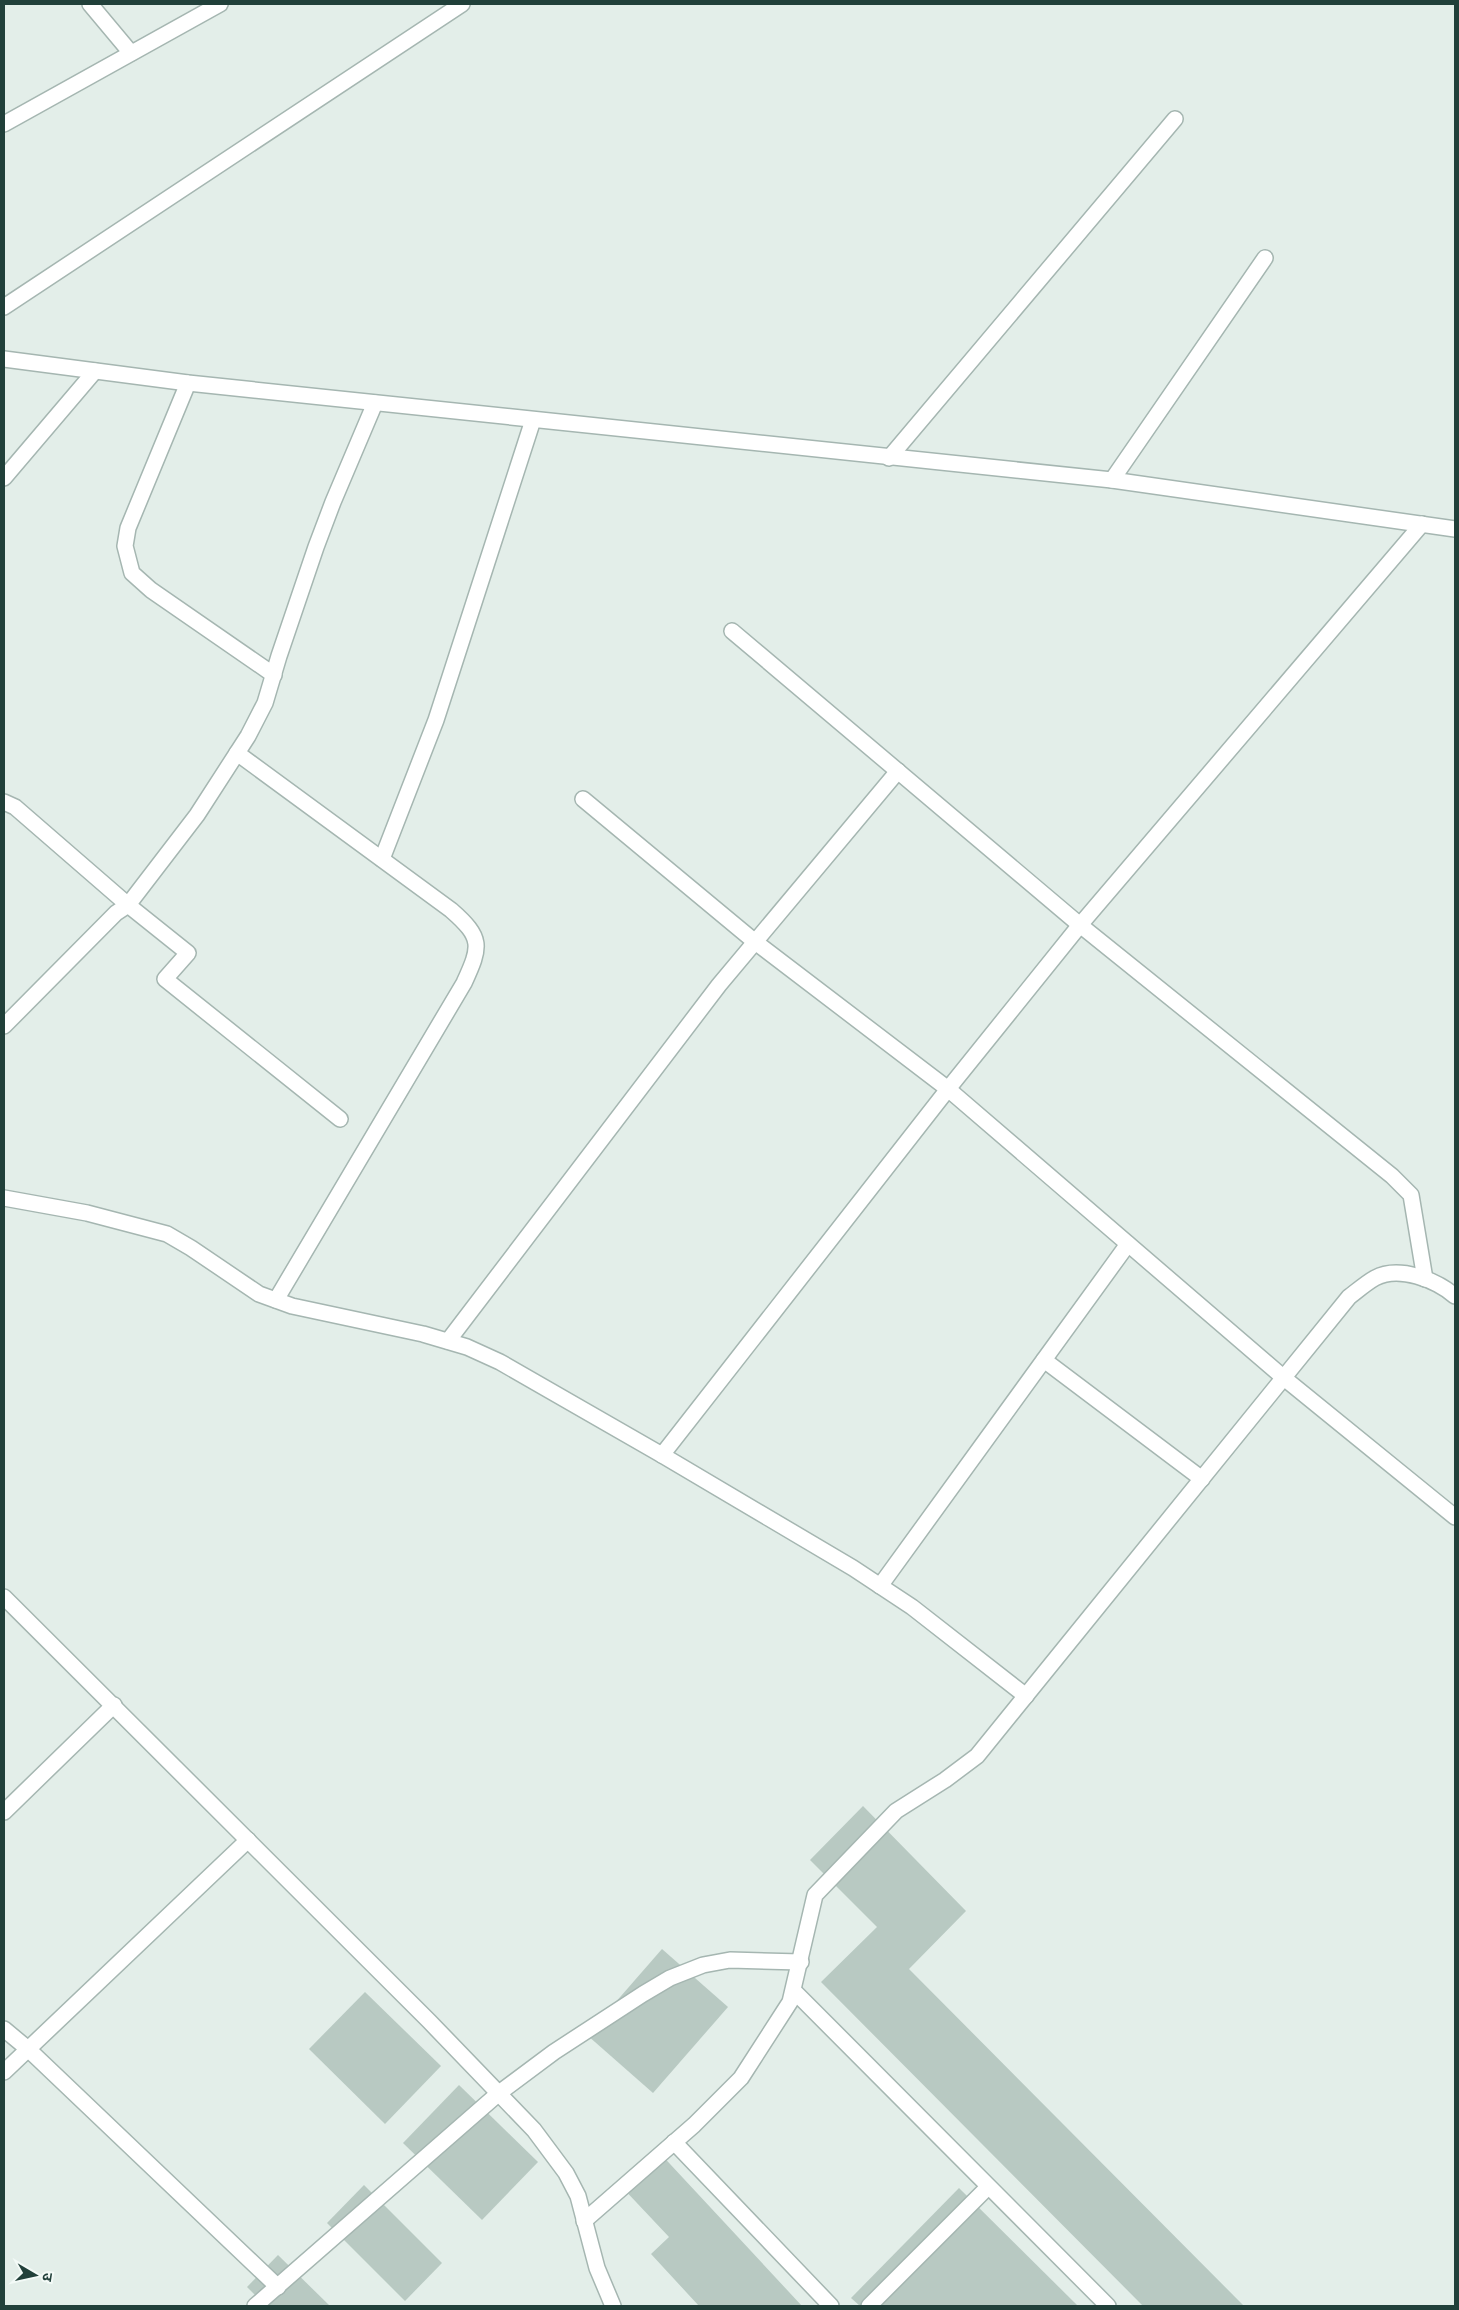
<svg xmlns="http://www.w3.org/2000/svg" width="1459" height="2310" viewBox="0 0 1459 2310" font-family="'Roboto Condensed','Noto Sans Devanagari',sans-serif">
<style>
.building{fill:#b8c9c2}
.lines{fill:none;stroke-linecap:round;stroke-linejoin:round}
.street-casing{stroke:#a5b6b1;stroke-width:18}
.street{stroke:#fff;stroke-width:15}
</style>
<rect width="100%" height="100%" fill="#e3eee9"/>
<g class="building">
<path d="M863,1806L966,1911L909,1969L1244,2306H1143L821,1982L877,1927L810,1860Z"/>
<path d="M662,1949L728,2007L653,2093L587,2035Z"/>
<path d="M365,1992L441,2066L385,2124L309,2049Z"/>
<path d="M459,2085L538,2162L482,2220L403,2143Z"/>
<path d="M657,2150L802,2306H699L651,2254L669,2237L620,2185Z"/>
<path d="M364,2185L442,2263L405,2301L327,2223Z"/>
<path d="M959,2188L1078,2306H860L851,2298Z"/>
<path d="M278,2255L330,2306H266L247,2287Z"/>
</g>
<g class="lines">
<defs>
<g id="street">
<path d="M90,4L131,53"/>
<path d="M4,124L220,4"/>
<path d="M4,307L462,4"/>
<path d="M4,359L188,383L1112,480L1455,529"/>
<path d="M188,383L128,528L125,546L132,573L151,590L274,675"/>
<path d="M889,458L1175,119"/>
<path d="M4,478L95,371"/>
<path d="M1112,480L1265,258"/>
<path d="M732,631L1080,925L1392,1176L1411,1195L1425,1279"/>
<path d="M237,753L451,910C483,938 481,946 464,983L276,1300"/>
<path d="M583,799L754,941L948,1089L1284,1378L1455,1517"/>
<path d="M4,802L15,807L128,905L188,953L165,979L340,1119"/>
<path d="M382,859L436,720L533,420"/>
<path d="M4,1026L116,913L128,905L197,815L248,736L265,703L279,656L316,547L333,502L375,403"/>
<path d="M4,1198L87,1213L167,1234L191,1248L259,1294L292,1306L423,1334L467,1347L500,1362L662,1455L853,1568L912,1607L1026,1696"/>
<path d="M448,1341L719,985L898,771"/>
<path d="M1044,1360L1202,1479"/>
<path d="M662,1455L948,1089L1080,925L1422,524"/>
<path d="M880,1586L1128,1244"/>
<path d="M4,1597L429,2021L534,2130L566,2173L578,2196L597,2268L613,2306"/>
<path d="M4,1812L114,1705"/>
<path d="M794,1991L1108,2306"/>
<path d="M4,2029L28,2049L278,2287"/>
<path d="M4,2072L248,1840"/>
<path d="M674,2142L831,2306"/>
<path d="M584,2221L694,2125L741,2078L790,2002L815,1895L896,1811L945,1780L977,1756L1349,1297C1357,1291 1366,1283 1375,1278C1399,1265 1436,1280 1455,1296"/>
<path d="M255,2306L499,2093L554,2052L643,1994L670,1978L703,1965L730,1960L801,1962"/>
<path d="M869,2306L988,2187"/>
</g>
</defs>
<use href="#street" class="street-casing"/>
<use href="#street" class="street"/>
</g>
<rect width="1459" height="2310" fill="none" stroke="#21403a" stroke-width="10"/>
<g transform="translate(35 2275) rotate(99)" stroke="#f3faf7" stroke-width="4" paint-order="stroke">
<path d="M0-4L9 19L0 12L-9 19Z" fill="#21403a"/>
<text y="-8" font-size="14" font-weight="bold" text-anchor="middle" fill="#21403a">उ</text>
</g>
</svg>
